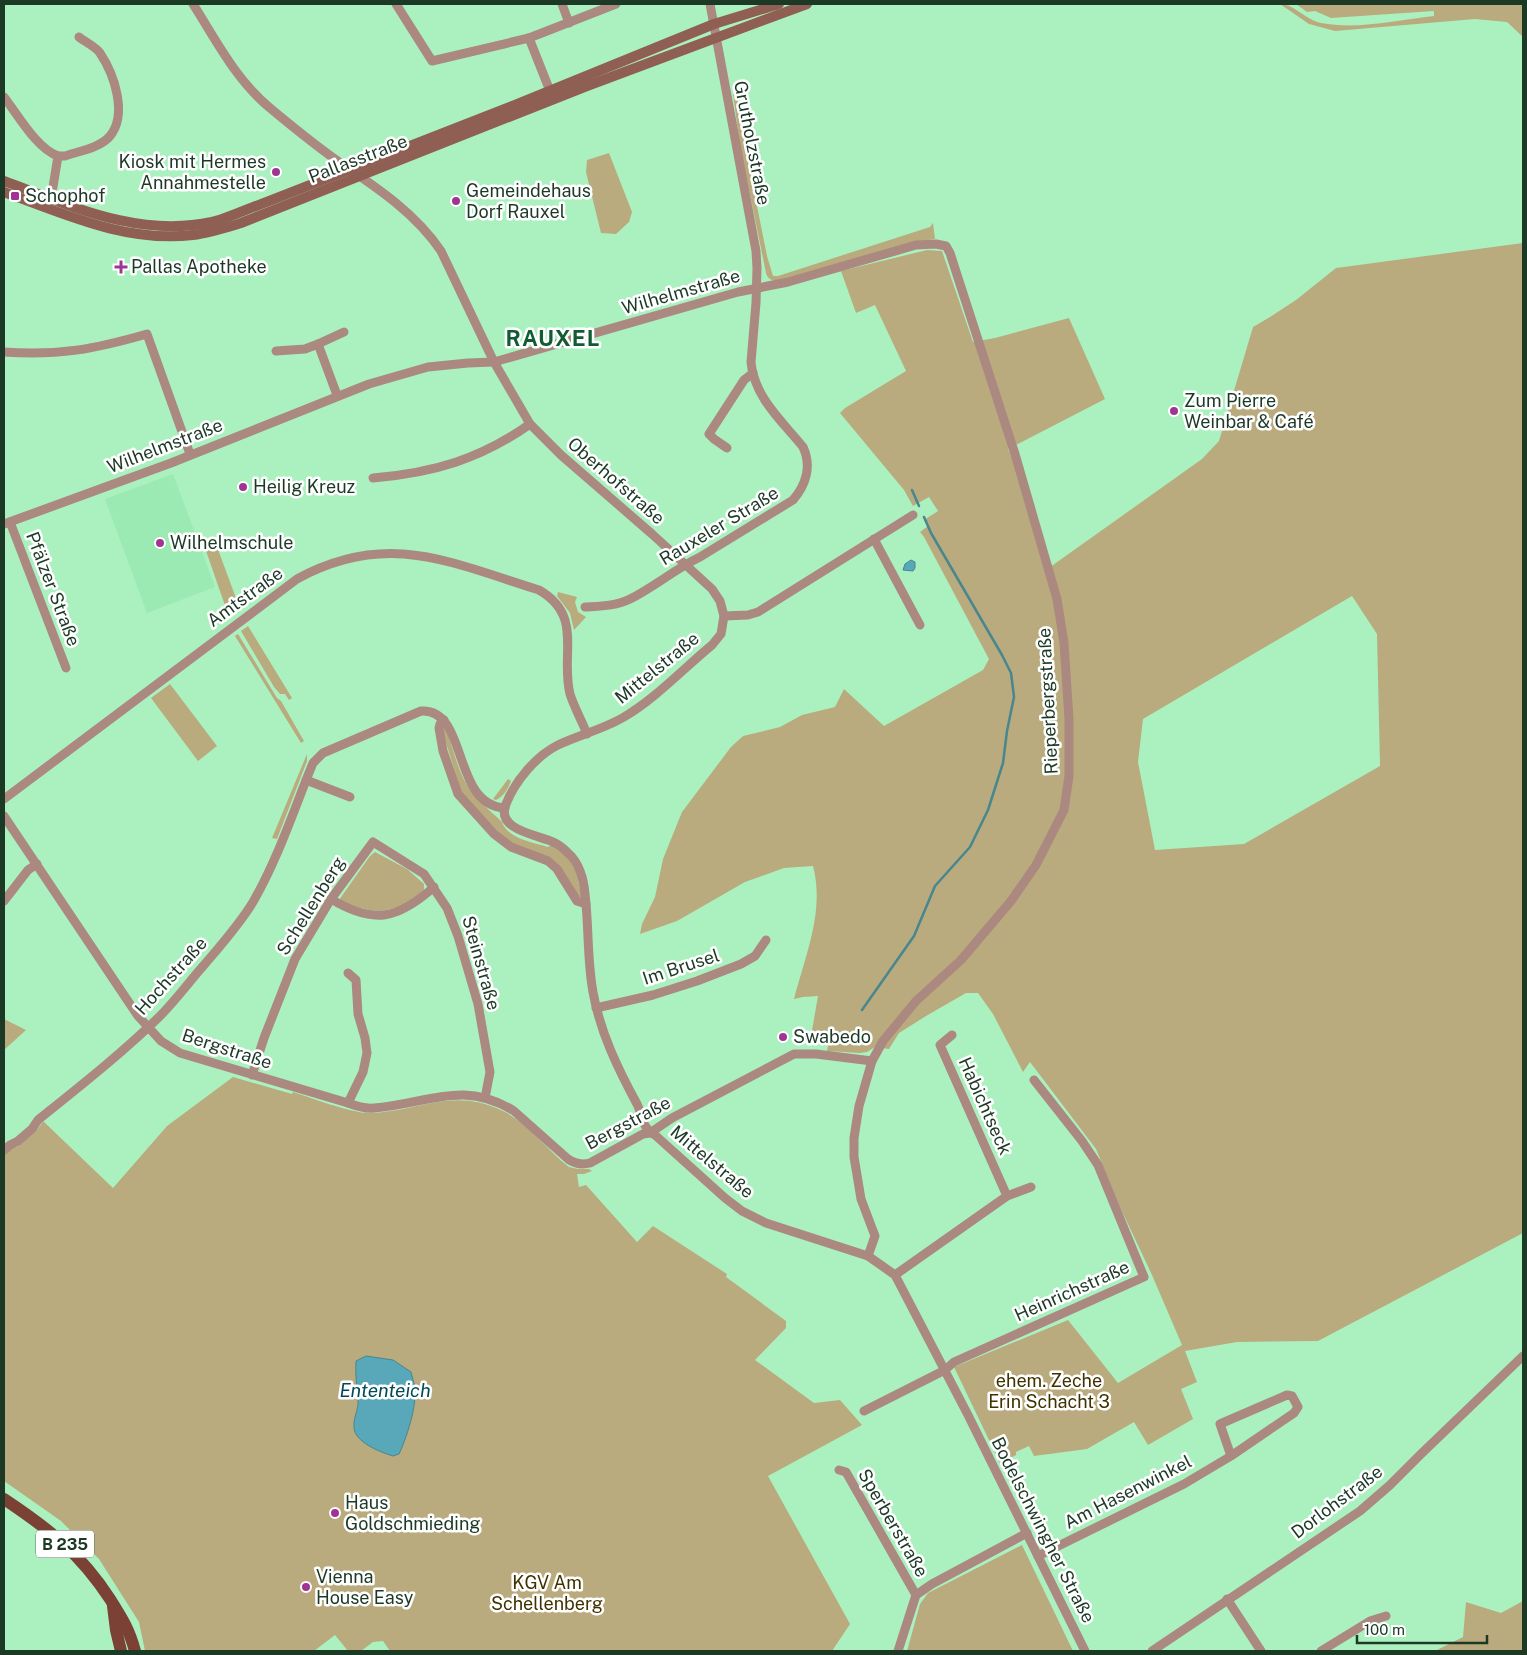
<svg xmlns="http://www.w3.org/2000/svg" width="1527" height="1655" viewBox="0 0 1527 1655" font-family="'Public Sans',sans-serif">
<style>
.built{fill:#9be9b3}
.green{fill:#b9ab7e;fill-rule:evenodd}
.water{fill:#59a8b9;stroke:#47878d}
.lines{fill:none;stroke-linecap:round;stroke-linejoin:round}
.stream{stroke:#47878d;stroke-width:2.5}
.minor{stroke:#ab8981;stroke-width:9}
.secondary{stroke:#905f54;stroke-width:10}
.primary{stroke:#7b4135;stroke-width:12}
.poi-dot{fill:#a13493;stroke:#fff;stroke-width:2}
.labels{text-anchor:middle;stroke-width:5;stroke-linejoin:round;paint-order:stroke}
.shield{fill:#fff;stroke:#607467;stroke-width:1}
.shield-label{font-size:16px;font-weight:bold;fill:#1c3926}
.street-label{font-size:18px;fill:#1c3926;stroke:#fff}
.poi-label{font-size:18px;fill:#1c3926;stroke:#fff;text-anchor:start}
.park-label{font-size:18px;fill:#3f3200;stroke:#fff}
.water-label{font-size:19px;font-style:italic;fill:#004b57;stroke:#fff}
.district-label{font-size:22px;font-weight:bold;letter-spacing:1px;fill:#125c33;stroke:#fff}
</style>
<rect width="100%" height="100%" fill="#abf1c0"/>
<path class="built" d="M173,474L215,587L147,613L105,499Z"/>
<g class="green">
<path d="M1280,4C1294,4 1306,20 1321,23C1357,30 1398,20 1434,16V11L1331,18L1315,11L1307,12L1296,4H1523V37L1507,22L1475,19L1335,31L1309,24Z"/>
<path d="M737,93L743,136L767,256L773,276H778L930,227L933,223L935,239L913,242L781,280C774,282 768,280 766,273L740,145L733,94Z"/>
<path d="M609,153L632,212L629,222L616,234L601,233L586,172L587,160Z"/>
<path d="M1523,243V1233L1318,1341L1237,1342L1185,1351L1197,1382L1181,1389L1193,1419L1148,1445L1134,1422L1087,1449L1034,1456L1029,1446L1016,1452V1455L1000,1463L954,1367L1068,1320L1118,1383L1182,1345L1152,1275L1119,1205L1096,1149L1030,1062L1023,1072L993,1014L978,993H966L926,1016L899,1033L889,1049L875,1047L867,1052L860,1053L827,1051L828,1046L810,1042L818,996L803,997L794,999C805,956 825,911 813,866L784,868L745,882L677,921L640,934L642,924L655,897L663,859L682,812L731,747L743,736L780,727L802,715L835,707L844,689L884,726L983,670L989,659L924,537L920,532L928,526L924,520L938,511L929,497L913,506L904,490L840,413L845,408L906,371L875,305L856,313L841,271L927,250L942,251L973,342L995,338L1069,318L1105,399L1008,449L1014,462L1046,567L1053,565L1202,459L1219,441L1253,327L1270,317L1296,300L1336,268ZM1352,596L1377,634L1380,766L1244,844L1155,850L1138,762L1143,719Z"/>
<path d="M216,544L240,609L229,617L205,548Z"/>
<path d="M558,592L577,597L575,602L578,612L586,617L574,630L570,613L557,596Z"/>
<path d="M248,626L292,698L289,700L285,694H280L274,687L241,631Z"/>
<path d="M238,634L277,698L281,701L304,741L301,743L235,636Z"/>
<path d="M170,684L217,746L198,761L151,698Z"/>
<path d="M444,726C453,744 456,767 467,785C475,799 490,810 502,822C508,839 533,842 548,847L551,845L568,857L576,872L582,897L579,898L550,858L522,849L498,834L461,791L442,730Z"/>
<path d="M307,754V761L277,839L272,838Z"/>
<path d="M508,779L511,781C508,789 503,797 496,800L493,799Z"/>
<path d="M375,852L407,869L424,884V890C396,915 373,916 339,900L370,856Z"/>
<path d="M4,1019L26,1030L4,1050Z"/>
<path d="M233,1077L292,1094L293,1092C312,1098 353,1114 371,1113C421,1111 454,1086 505,1112C530,1125 547,1150 569,1167L578,1169H589L592,1171L584,1174H577L579,1187L586,1185L637,1242L653,1226L727,1274L726,1277L786,1321V1328L755,1360L814,1403L840,1400L862,1425L768,1476L850,1624L832,1651H390L383,1641L373,1642L361,1651H348L335,1635L314,1651H145L139,1622L99,1559L61,1521L4,1481V1154L13,1146L17,1147C26,1139 38,1132 43,1121L113,1188L167,1126Z"/>
<path d="M1022,1545L1073,1651H907L920,1604L928,1593Z"/>
<path d="M1523,1601V1651H1435L1463,1637L1466,1602L1501,1613Z"/>
</g>
<g class="water">
<path d="M911,560L915,562V568L913,571L903,570L905,564Z"/>
<path d="M366,1356L393,1360L411,1372C412,1377 414,1382 415,1387C417,1406 407,1437 399,1454L393,1456C380,1452 354,1442 354,1427C353,1418 359,1409 358,1400C357,1387 355,1375 356,1361Z"/>
</g>
<g class="lines">
<g class="stream">
<path d="M912,490L919,506"/>
<path d="M862,1010L914,936L935,886L970,847L988,810L1003,763L1007,731L1014,697L1011,673L1002,655L931,533L924,517"/>
</g>
<g class="minor">
<path d="M193,4C216,40 236,80 270,108C293,127 317,147 342,164C379,189 416,214 441,251L494,362L530,424L561,455L652,534L712,589L720,601L724,616L721,634L712,645C683,669 656,698 624,717C604,729 579,735 558,745C536,756 515,781 506,804C495,830 538,835 553,842C558,844 564,849 568,853C579,862 584,880 585,894C589,926 587,960 593,992C600,1032 618,1069 637,1104C643,1116 642,1129 655,1135L725,1198L742,1211L766,1223L868,1256L895,1275L968,1415L1085,1651"/>
<path d="M396,4L432,61L529,38L616,4"/>
<path d="M562,4L569,23"/>
<path d="M529,38L552,96"/>
<path d="M4,97C18,115 37,149 58,156L53,187L47,203"/>
<path d="M58,156H65C79,151 100,148 110,136C128,114 114,74 100,53C96,47 85,42 79,37"/>
<path d="M318,344L344,332"/>
<path d="M276,351L305,349L318,344L337,395"/>
<path d="M4,352C58,356 95,349 147,334L190,454"/>
<path d="M727,448L714,439L709,434L744,380L753,373"/>
<path d="M373,478C433,473 481,459 530,424"/>
<path d="M10,522L66,668"/>
<path d="M4,524L171,463L369,384L428,367L468,363L494,362L738,292L788,282L916,245L936,244L946,246L950,253L1015,454L1057,599L1064,643L1069,719V776L1064,810L1036,865L1011,901L961,960L916,1001L883,1041L872,1061L859,1106L854,1138V1157L861,1199L875,1236L868,1256"/>
<path d="M874,539L920,625"/>
<path d="M585,607C600,606 616,606 630,599C654,587 675,569 700,557L793,500C806,485 812,466 803,447C782,421 754,397 751,362L756,303L757,268L756,251L710,4"/>
<path d="M724,616L748,615L758,612L913,515"/>
<path d="M444,720L440,724L439,728L443,751L458,794L494,834L511,847L548,861L557,869L577,901L586,904"/>
<path d="M306,780L350,797"/>
<path d="M4,799L297,579C387,530 449,562 539,590C584,616 560,654 570,694C574,707 582,721 587,734"/>
<path d="M4,816L138,1016L161,1041L180,1053L348,1103C356,1106 366,1109 374,1108C427,1104 463,1079 514,1111L568,1159C575,1164 582,1165 590,1163L643,1134L650,1133L672,1118L794,1054H816L872,1061"/>
<path d="M331,899C374,925 398,919 434,887"/>
<path d="M4,901L28,870L37,864"/>
<path d="M596,1008L653,995L697,981L741,964L755,956L766,940"/>
<path d="M952,1035L940,1045L1007,1196"/>
<path d="M252,1075L264,1038L295,959L331,899L373,842L424,874L447,908L458,936L478,1004L490,1072L485,1098"/>
<path d="M348,1103L363,1072L367,1053L365,1038L358,1014L356,980L348,973"/>
<path d="M4,1150L10,1145L18,1141L32,1129L38,1120C79,1087 121,1054 159,1017C175,1001 189,982 204,965C221,945 239,925 253,902C278,859 294,809 313,763L323,753L421,711C469,708 451,805 505,808"/>
<path d="M895,1275L1007,1196L1031,1187"/>
<path d="M864,1411L945,1370L954,1362L1144,1277L1098,1165L1082,1141L1034,1080"/>
<path d="M839,1470L846,1472L916,1595"/>
<path d="M1038,1556L1184,1484L1231,1456L1294,1413L1298,1407L1292,1396L1287,1395L1220,1424L1231,1456"/>
<path d="M1227,1599L1261,1651"/>
<path d="M898,1651L916,1595L932,1584L1027,1533"/>
<path d="M1152,1651L1360,1511L1390,1485L1421,1454L1523,1356"/>
<path d="M1321,1651L1370,1621L1386,1616"/>
</g>
<g class="secondary">
<path d="M4,181C72,206 138,238 212,222C221,220 230,216 238,213L515,105L714,24L779,4"/>
<path d="M4,192C65,214 126,243 193,235C210,233 225,228 241,223L587,86L807,4"/>
</g>
<g class="primary">
<path d="M4,1499C49,1529 80,1553 110,1599C122,1618 129,1629 135,1651"/>
<path d="M113,1606L116,1630L121,1651"/>
</g>
</g>
<g class="poi-dot">
<circle cx="276" cy="172" r="5"/>
<rect x="10" y="191" width="10" height="10" rx="2.5"/>
<circle cx="456" cy="201" r="5"/>
<path d="M118.5 259.5h5v5h5v5h-5v5h-5v-5h-5v-5h5z"/>
<circle cx="1174" cy="411" r="5"/>
<circle cx="243" cy="487" r="5"/>
<circle cx="160" cy="543" r="5"/>
<circle cx="783" cy="1037" r="5"/>
<circle cx="335" cy="1513" r="5"/>
<circle cx="306" cy="1587" r="5"/>
</g>
<g class="labels">
<rect class="shield" x="36" y="1530.5" width="58" height="27" rx="4"/>
<g class="shield-label">
<text x="65" y="1550">B 235</text>
</g>
<g class="street-label">
<text transform="translate(752 143) rotate(79)" y="6">Grutholzstraße</text>
<text transform="translate(358 159) rotate(-21)" y="6">Pallasstraße</text>
<text transform="translate(681 292) rotate(-16)" y="6">Wilhelmstraße</text>
<text transform="translate(165 446) rotate(-21)" y="6">Wilhelmstraße</text>
<text transform="translate(616 481) rotate(41)" y="6">Oberhofstraße</text>
<text transform="translate(719 526) rotate(-31)" y="6">Rauxeler Straße</text>
<text transform="translate(53 589) rotate(69)" y="6">Pfälzer Straße</text>
<text transform="translate(245 597) rotate(-36)" y="6">Amtstraße</text>
<text transform="translate(657 668) rotate(-39)" y="6">Mittelstraße</text>
<text transform="translate(1048 701) rotate(-93)" y="6">Rieperbergstraße</text>
<text transform="translate(311 906) rotate(-58)" y="6">Schellenberg</text>
<text transform="translate(481 963) rotate(74)" y="6">Steinstraße</text>
<text transform="translate(681 967) rotate(-18)" y="6">Im Brusel</text>
<text transform="translate(171 976) rotate(-48)" y="6">Hochstraße</text>
<text transform="translate(227 1049) rotate(18)" y="6">Bergstraße</text>
<text transform="translate(985 1106) rotate(66)" y="6">Habichtseck</text>
<text transform="translate(628 1123) rotate(-28)" y="6">Bergstraße</text>
<text transform="translate(712 1162) rotate(40)" y="6">Mittelstraße</text>
<text transform="translate(1072 1291) rotate(-24)" y="6">Heinrichstraße</text>
<text transform="translate(1128 1492) rotate(-27)" y="6">Am Hasenwinkel</text>
<text transform="translate(1337 1502) rotate(-37)" y="6">Dorlohstraße</text>
<text transform="translate(893 1523) rotate(60)" y="6">Sperberstraße</text>
<text transform="translate(1043 1530) rotate(63)" y="6">Bodelschwingher Straße</text>
</g>
<g class="poi-label">
<text x="266" y="168" text-anchor="end">Kiosk mit Hermes<tspan x="266" dy="21">Annahmestelle</tspan></text>
<text x="466" y="197">Gemeindehaus<tspan x="466" dy="21">Dorf Rauxel</tspan></text>
<text x="25" y="202">Schophof</text>
<text x="131" y="273">Pallas Apotheke</text>
<text x="1184" y="407">Zum Pierre<tspan x="1184" dy="21">Weinbar &amp; Café</tspan></text>
<text x="253" y="493">Heilig Kreuz</text>
<text x="170" y="549">Wilhelmschule</text>
<text x="793" y="1043">Swabedo</text>
<text x="345" y="1509">Haus<tspan x="345" dy="21">Goldschmieding</tspan></text>
<text x="316" y="1583">Vienna<tspan x="316" dy="21">House Easy</tspan></text>
</g>
<g class="park-label">
<text x="1049" y="1387">ehem. Zeche<tspan x="1049" dy="21">Erin Schacht 3</tspan></text>
<text x="547" y="1589">KGV Am<tspan x="547" dy="21">Schellenberg</tspan></text>
</g>
<g class="water-label">
<text x="385" y="1397">Ententeich</text>
</g>
<g class="district-label">
<text x="553" y="346">RAUXEL</text>
</g>
</g>
<rect width="1527" height="1655" fill="none" stroke="#1c3926" stroke-width="10"/>
<path d="M1357 1635v8h130v-8" fill="none" stroke="#1c3926" stroke-width="2.5"/>
<text x="1364" y="1635" font-size="15" fill="#1c3926" stroke="#ffffff" stroke-width="4" paint-order="stroke">100 m</text>
</svg>
